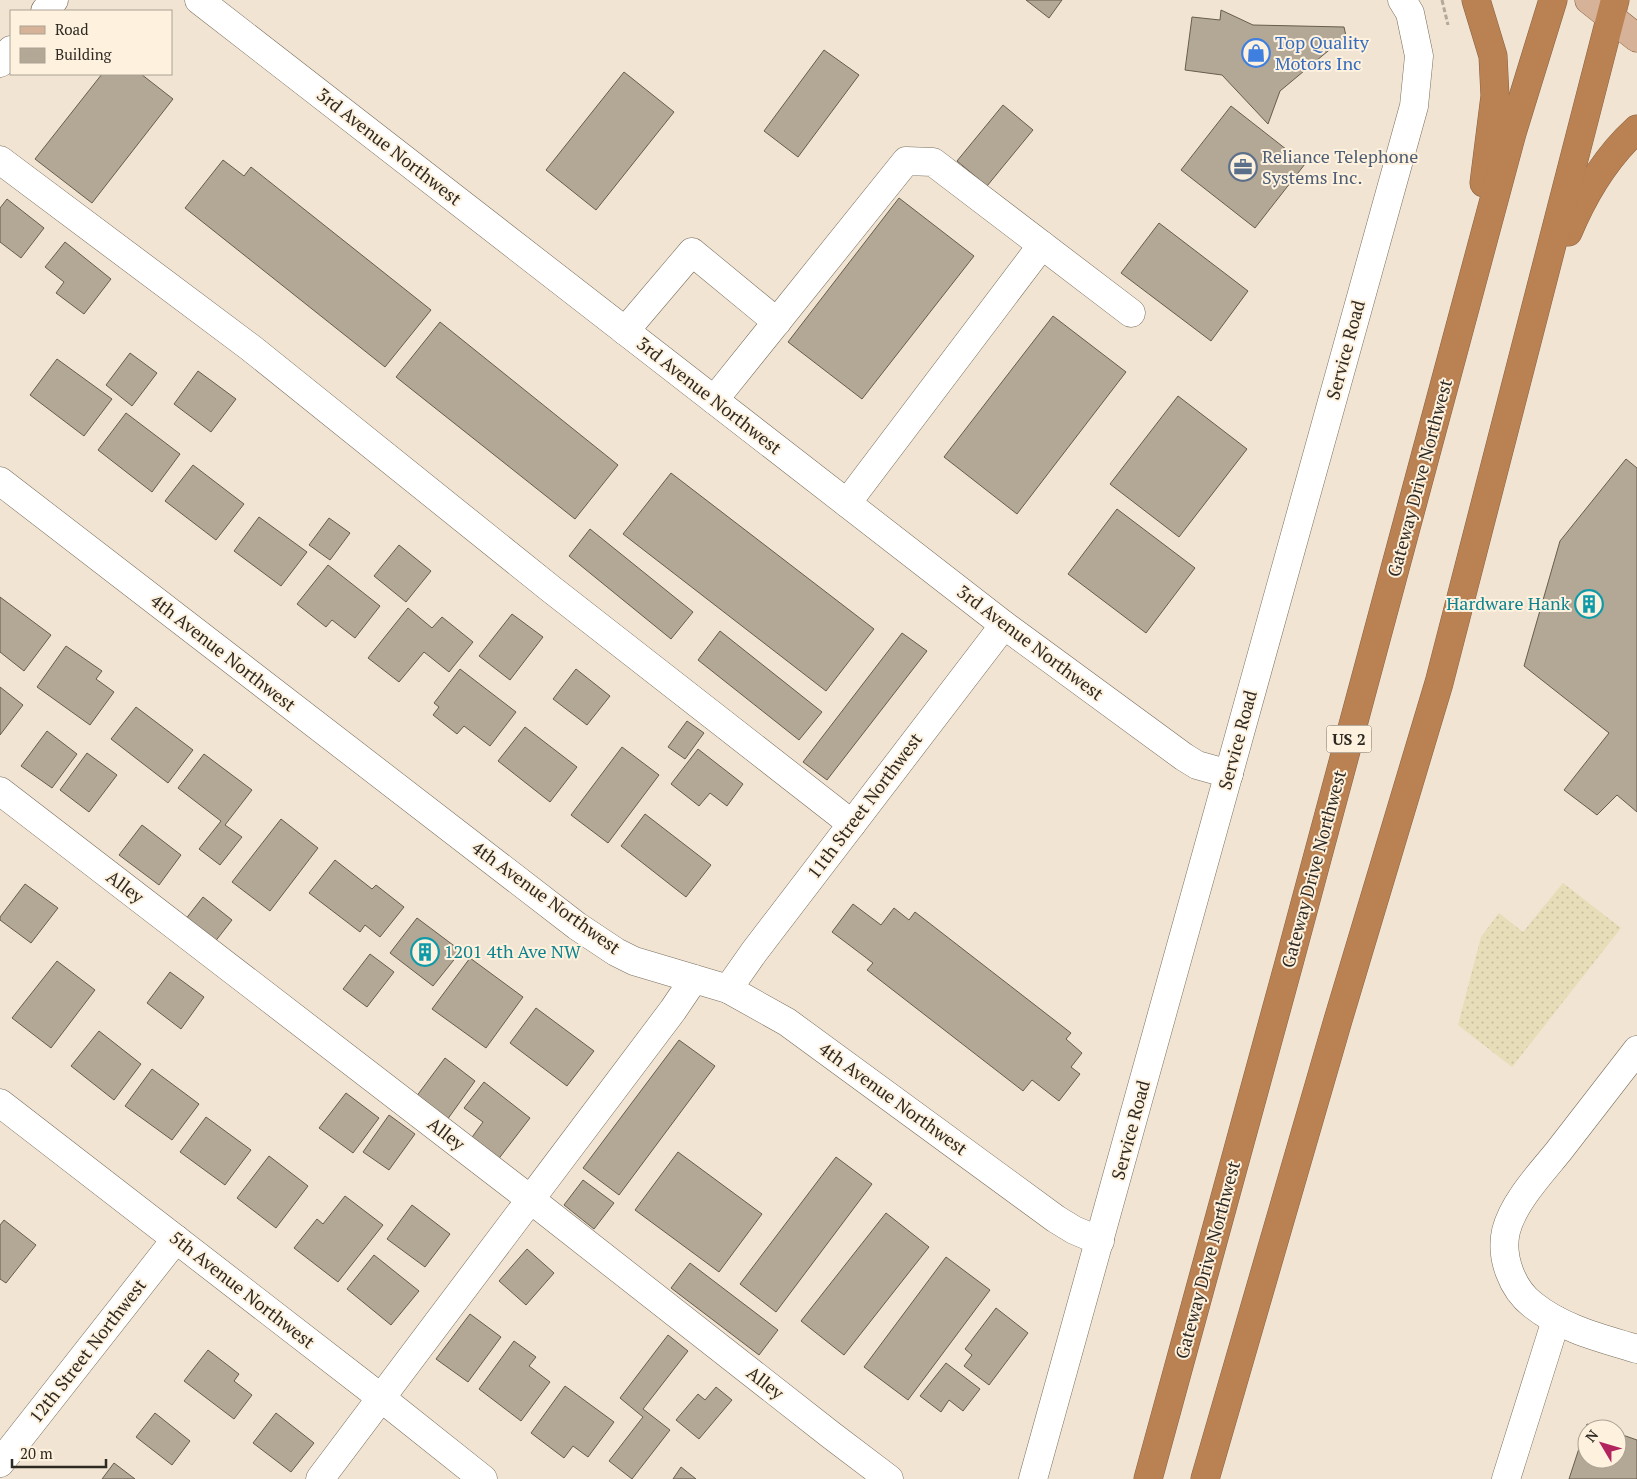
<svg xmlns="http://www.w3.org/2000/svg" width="1637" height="1479" viewBox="0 0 1637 1479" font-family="'PT Serif',serif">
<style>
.sand{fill:url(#sand-dots)}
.building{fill:#b3a795;stroke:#675d4d}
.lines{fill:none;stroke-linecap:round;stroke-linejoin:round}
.minor-casing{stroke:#796e5d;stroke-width:29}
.major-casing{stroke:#896242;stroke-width:29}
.highway-casing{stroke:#896242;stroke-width:29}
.path{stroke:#b3a99a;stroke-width:3;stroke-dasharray:5 2.5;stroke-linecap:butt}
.minor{stroke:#fff;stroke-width:28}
.major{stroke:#d6b398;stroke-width:28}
.highway{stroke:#ba8153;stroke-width:28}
.labels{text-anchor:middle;stroke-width:4;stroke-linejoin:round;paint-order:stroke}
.shield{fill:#fef2df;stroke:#6c655b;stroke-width:1}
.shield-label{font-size:16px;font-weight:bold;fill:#2e2922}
.shop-label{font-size:18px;fill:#366cbe;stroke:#fef2df;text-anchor:start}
.street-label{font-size:18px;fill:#2e2922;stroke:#fef2df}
.service-label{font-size:18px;fill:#4e5e75;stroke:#fef2df;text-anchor:start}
.culture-label{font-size:18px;fill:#0d838f;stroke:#fef2df;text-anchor:end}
</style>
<defs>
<pattern id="sand-dots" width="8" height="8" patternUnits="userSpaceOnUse" patternTransform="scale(1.25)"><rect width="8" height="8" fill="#e7ddb8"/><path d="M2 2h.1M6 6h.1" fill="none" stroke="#c6be9e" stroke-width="1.8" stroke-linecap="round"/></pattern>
</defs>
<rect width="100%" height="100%" fill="#f1e4d2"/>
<path class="sand" d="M1563,883L1621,928L1512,1067L1458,1025L1481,937L1499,913L1523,932Z"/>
<g class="building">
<path d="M1026,0H1062L1049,18Z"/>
<path d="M1221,10L1253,25L1344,27L1346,36L1280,91L1268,124L1222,75L1185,70L1192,17L1220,20Z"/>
<path d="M824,50L859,75L798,157L764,131Z"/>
<path d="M624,72L674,112L596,210L546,170Z"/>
<path d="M102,74H141L173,99L92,203L35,159Z"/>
<path d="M1003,105L1033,130L987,186L957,161Z"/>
<path d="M1231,106L1305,164L1255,228L1181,170Z"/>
<path d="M223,160L244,176L251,167L431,310L385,367L185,208Z"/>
<path d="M899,198L974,256L862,399L788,342Z"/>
<path d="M7,199L44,228L21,258L0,242V208Z"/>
<path d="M1159,223L1248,291L1211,341L1121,273Z"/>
<path d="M65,242L111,279L84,314L56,293L64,282L45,267Z"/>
<path d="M1053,316L1126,372L1017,514L944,457Z"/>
<path d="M440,322L618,465L575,519L396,377Z"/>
<path d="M130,353L157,373L132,406L106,385Z"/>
<path d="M57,359L112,399L84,436L30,395Z"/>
<path d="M198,371L236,399L211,432L174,404Z"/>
<path d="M1178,396L1247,449L1179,537L1110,484Z"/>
<path d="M126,413L180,454L152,492L98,450Z"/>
<path d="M1626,459L1637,468V812L1617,795L1597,815L1564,790L1609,733L1524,666L1560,541Z"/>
<path d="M193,465L244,504L216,540L165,501Z"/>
<path d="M671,473L874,629L826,691L623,534Z"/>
<path d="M1117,509L1195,568L1146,633L1068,574Z"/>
<path d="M259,517L307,552L281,586L234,551Z"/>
<path d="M329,518L350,533L330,560L309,545Z"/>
<path d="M590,529L693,612L671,639L569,556Z"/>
<path d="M399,545L431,571L406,602L374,576Z"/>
<path d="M328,565L380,606L355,638L332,620L326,627L297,604Z"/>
<path d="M0,597L51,635L24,671L0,652Z"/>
<path d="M408,608L432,628L442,617L473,642L449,672L424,652L399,682L368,658Z"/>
<path d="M512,614L543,637L510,680L479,656Z"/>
<path d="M720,631L822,712L799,740L698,660Z"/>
<path d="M902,633L927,651L827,780L803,762Z"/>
<path d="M66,646L102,671L96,679L114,692L90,725L37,687Z"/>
<path d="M460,669L516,712L490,746L464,726L457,734L433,715L439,707L434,703Z"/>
<path d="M576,669L610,696L587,725L553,699Z"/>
<path d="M0,687L23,705L0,735Z"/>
<path d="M136,707L193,750L168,783L111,739Z"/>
<path d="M687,721L704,733L685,759L668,747Z"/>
<path d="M525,727L577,767L550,802L498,761Z"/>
<path d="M47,731L77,754L52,788L21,766Z"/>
<path d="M622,747L659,775L608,843L571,815Z"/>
<path d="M698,749L743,784L727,806L710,793L699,806L671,784Z"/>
<path d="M87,753L117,775L89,812L60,790Z"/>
<path d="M204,754L252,790L225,825L242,837L220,865L199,849L221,821L178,788Z"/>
<path d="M645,814L711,865L686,897L621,846Z"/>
<path d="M281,819L318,848L270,911L232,882Z"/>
<path d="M142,825L181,855L159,885L119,855Z"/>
<path d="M335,860L372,889L376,885L404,907L380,937L365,925L360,932L309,893Z"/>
<path d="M25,884L58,908L31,943L0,920V917Z"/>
<path d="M203,897L232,920L214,943L185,920Z"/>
<path d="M853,904L881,925L894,908L909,920L915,912L1071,1033L1066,1039L1082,1053L1071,1067L1080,1074L1059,1101L1032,1080L1023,1091L867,970L873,963L832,932Z"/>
<path d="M417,918L461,951L433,986L390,953Z"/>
<path d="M370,954L394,972L367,1007L343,989Z"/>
<path d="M470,958L523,997L486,1048L432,1009Z"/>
<path d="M57,961L95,990L51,1048L12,1018Z"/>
<path d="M170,972L204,997L181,1029L147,1003Z"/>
<path d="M536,1008L594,1051L567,1086L510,1043Z"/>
<path d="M99,1031L141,1064L114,1100L71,1066Z"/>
<path d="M679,1040L715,1066L619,1195L583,1168Z"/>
<path d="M445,1058L475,1081L447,1120L416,1097Z"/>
<path d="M152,1069L199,1104L172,1140L125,1106Z"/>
<path d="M484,1082L530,1118L497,1161L470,1140L483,1122L464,1108Z"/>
<path d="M346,1093L379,1118L353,1153L319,1128Z"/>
<path d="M389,1115L415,1134L389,1170L363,1152Z"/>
<path d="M206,1117L251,1150L225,1185L180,1152Z"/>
<path d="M678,1152L762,1214L719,1272L635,1210Z"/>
<path d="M269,1156L308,1186L276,1228L237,1198Z"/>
<path d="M836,1157L872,1184L776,1312L740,1284Z"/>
<path d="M583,1180L614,1203L594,1229L564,1205Z"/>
<path d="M345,1196L383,1225L338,1282L294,1248L317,1219L323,1224Z"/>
<path d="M412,1205L450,1234L425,1267L387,1239Z"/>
<path d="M886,1213L929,1247L844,1355L801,1321Z"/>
<path d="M4,1220L36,1245L6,1283L0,1279V1225Z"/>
<path d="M527,1249L554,1273L526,1305L499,1281Z"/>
<path d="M374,1255L419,1291L391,1325L347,1289Z"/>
<path d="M946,1257L990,1290L908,1400L864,1367Z"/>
<path d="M690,1263L778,1330L759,1355L671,1288Z"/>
<path d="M996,1308L1028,1333L989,1385L964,1366L972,1355L965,1349Z"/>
<path d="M470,1314L501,1337L468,1382L436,1359Z"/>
<path d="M668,1335L688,1351L643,1409L670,1430L632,1479L609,1461L643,1417L620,1398Z"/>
<path d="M514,1341L536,1357L529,1366L550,1382L521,1421L479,1389Z"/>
<path d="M208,1350L239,1374L234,1381L252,1395L234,1419L184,1381Z"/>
<path d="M946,1363L980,1389L963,1411L949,1400L941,1412L920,1396Z"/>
<path d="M565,1386L614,1422L588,1457L573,1446L564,1458L531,1433Z"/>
<path d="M716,1387L732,1400L699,1439L676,1420L698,1394L705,1400Z"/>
<path d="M155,1413L190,1441L172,1465L136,1437Z"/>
<path d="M276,1413L314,1443L291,1472L253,1443Z"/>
<path d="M1587,1424L1604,1429H1587V1459H1617V1433L1637,1440V1479H1569Z"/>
<path d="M114,1463L135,1479H102Z"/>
<path d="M681,1467L696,1479H673Z"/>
</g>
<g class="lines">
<defs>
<g id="minor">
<path d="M199,0L1004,625L1184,757L1197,765L1229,774"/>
<path d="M45,11L54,0"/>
<path d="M0,63L11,50"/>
<path d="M0,160L251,348L551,589L852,824"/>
<path d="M625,331L692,252L777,322"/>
<path d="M714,400L906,161L933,162L1131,313"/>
<path d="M0,481L577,926L616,952L634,961L728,989L787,1022L1056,1219L1074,1230L1100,1241"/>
<path d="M847,503L1042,245"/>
<path d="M0,791L530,1199L831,1435L889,1479"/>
<path d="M728,989L754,952L1004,625"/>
<path d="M1637,1050C1611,1084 1584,1118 1558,1152C1540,1174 1513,1203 1506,1231C1500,1257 1512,1289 1533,1305C1563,1329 1601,1338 1637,1349"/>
<path d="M0,1103L380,1397L483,1479"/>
<path d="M0,1463L176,1239"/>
<path d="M320,1479L673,1010L694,979"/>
<path d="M1033,1479L1414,106L1419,56L1410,13L1402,0"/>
<path d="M1506,1479L1556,1320"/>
</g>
<path id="major" d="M1589,0L1637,38"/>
<g id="highway">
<path d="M1476,0L1493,56L1495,96L1484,183"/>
<path d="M1568,232C1584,194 1606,157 1637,129"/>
<path d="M1148,1479L1289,963L1512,133L1553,0"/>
<path d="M1205,1479L1338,1020L1439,683L1615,0"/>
</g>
</defs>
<use href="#minor" class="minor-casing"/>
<use href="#major" class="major-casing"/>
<use href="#highway" class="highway-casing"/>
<path class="path" d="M1442,0L1448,25"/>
<use href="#minor" class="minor"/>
<use href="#major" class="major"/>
<use href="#highway" class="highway"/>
</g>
<defs>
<symbol id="shop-ring" viewBox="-11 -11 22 22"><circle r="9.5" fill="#fef2df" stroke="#3f7fe0" stroke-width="1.5"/><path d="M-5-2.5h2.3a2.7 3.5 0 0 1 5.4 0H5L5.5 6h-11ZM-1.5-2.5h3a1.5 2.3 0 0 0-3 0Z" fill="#3f7fe0"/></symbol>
<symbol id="office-ring" viewBox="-11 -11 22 22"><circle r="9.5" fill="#fef2df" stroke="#5c6f8a" stroke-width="1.5"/><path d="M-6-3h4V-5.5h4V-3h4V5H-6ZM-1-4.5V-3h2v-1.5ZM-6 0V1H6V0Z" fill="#5c6f8a"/></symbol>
<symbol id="building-ring" viewBox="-11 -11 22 22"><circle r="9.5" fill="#fef2df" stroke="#0f9aa8" stroke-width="1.5"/><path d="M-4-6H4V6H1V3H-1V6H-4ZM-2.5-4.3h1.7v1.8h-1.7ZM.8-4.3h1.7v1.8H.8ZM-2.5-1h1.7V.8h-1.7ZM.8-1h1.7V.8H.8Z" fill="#0f9aa8"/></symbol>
</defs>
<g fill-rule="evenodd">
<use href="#shop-ring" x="1240" y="37" width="32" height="32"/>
<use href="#office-ring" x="1227" y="151" width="32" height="32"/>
<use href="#building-ring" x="1573" y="588" width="32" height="32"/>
<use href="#building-ring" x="409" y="936" width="32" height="32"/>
</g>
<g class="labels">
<rect class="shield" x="1326.5" y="725.5" width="45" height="27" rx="4"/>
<g class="shield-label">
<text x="1349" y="745">US 2</text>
</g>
<g class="shop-label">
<text x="1275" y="49">Top Quality<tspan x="1275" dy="21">Motors Inc</tspan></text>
</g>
<g class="street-label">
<text transform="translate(389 147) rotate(38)" y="6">3rd Avenue Northwest</text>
<text transform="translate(1346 350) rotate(-75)" y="6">Service Road</text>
<text transform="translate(709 396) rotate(38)" y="6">3rd Avenue Northwest</text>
<text transform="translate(1420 478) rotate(-75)" y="6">Gateway Drive Northwest</text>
<text transform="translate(1030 643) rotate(37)" y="6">3rd Avenue Northwest</text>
<text transform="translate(223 653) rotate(38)" y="6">4th Avenue Northwest</text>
<text transform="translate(1238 740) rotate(-75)" y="6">Service Road</text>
<text transform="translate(865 806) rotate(-53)" y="6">11th Street Northwest</text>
<text transform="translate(1314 869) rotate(-75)" y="6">Gateway Drive Northwest</text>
<text transform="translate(125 887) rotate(37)" y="6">Alley</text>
<text transform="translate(546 898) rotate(36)" y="6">4th Avenue Northwest</text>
<text transform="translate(893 1099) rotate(36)" y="6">4th Avenue Northwest</text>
<text transform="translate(1131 1130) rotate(-75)" y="6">Service Road</text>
<text transform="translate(446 1134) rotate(38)" y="6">Alley</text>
<text transform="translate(1208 1260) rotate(-75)" y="6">Gateway Drive Northwest</text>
<text transform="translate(242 1290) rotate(38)" y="6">5th Avenue Northwest</text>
<text transform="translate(88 1351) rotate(-52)" y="6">12th Street Northwest</text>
<text transform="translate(765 1383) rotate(38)" y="6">Alley</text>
</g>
<g class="service-label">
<text x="1262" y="163">Reliance Telephone<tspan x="1262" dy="21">Systems Inc.</tspan></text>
</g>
<g class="culture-label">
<text x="1570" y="610">Hardware Hank</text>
<text x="444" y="958" text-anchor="start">1201 4th Ave NW</text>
</g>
</g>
<rect x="10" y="10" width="162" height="65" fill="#fef2df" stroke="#aba293"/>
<rect x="20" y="26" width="25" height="8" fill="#d6b398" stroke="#aba293"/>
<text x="55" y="35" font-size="15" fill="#2e2922">Road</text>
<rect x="20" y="48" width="25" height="15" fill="#b3a795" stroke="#aba293"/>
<text x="55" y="60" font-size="15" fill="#2e2922">Building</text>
<g transform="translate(1602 1444) rotate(308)"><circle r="24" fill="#fef2df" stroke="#aba293"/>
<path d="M0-4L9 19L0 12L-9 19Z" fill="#b1245d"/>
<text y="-8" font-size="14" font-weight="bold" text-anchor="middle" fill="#2e2922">N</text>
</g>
<path d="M12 1459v8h94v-8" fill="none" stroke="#2e2922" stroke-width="2.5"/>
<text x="20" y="1459" font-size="15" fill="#2e2922" stroke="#fef2df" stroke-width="4" paint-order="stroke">20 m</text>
</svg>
